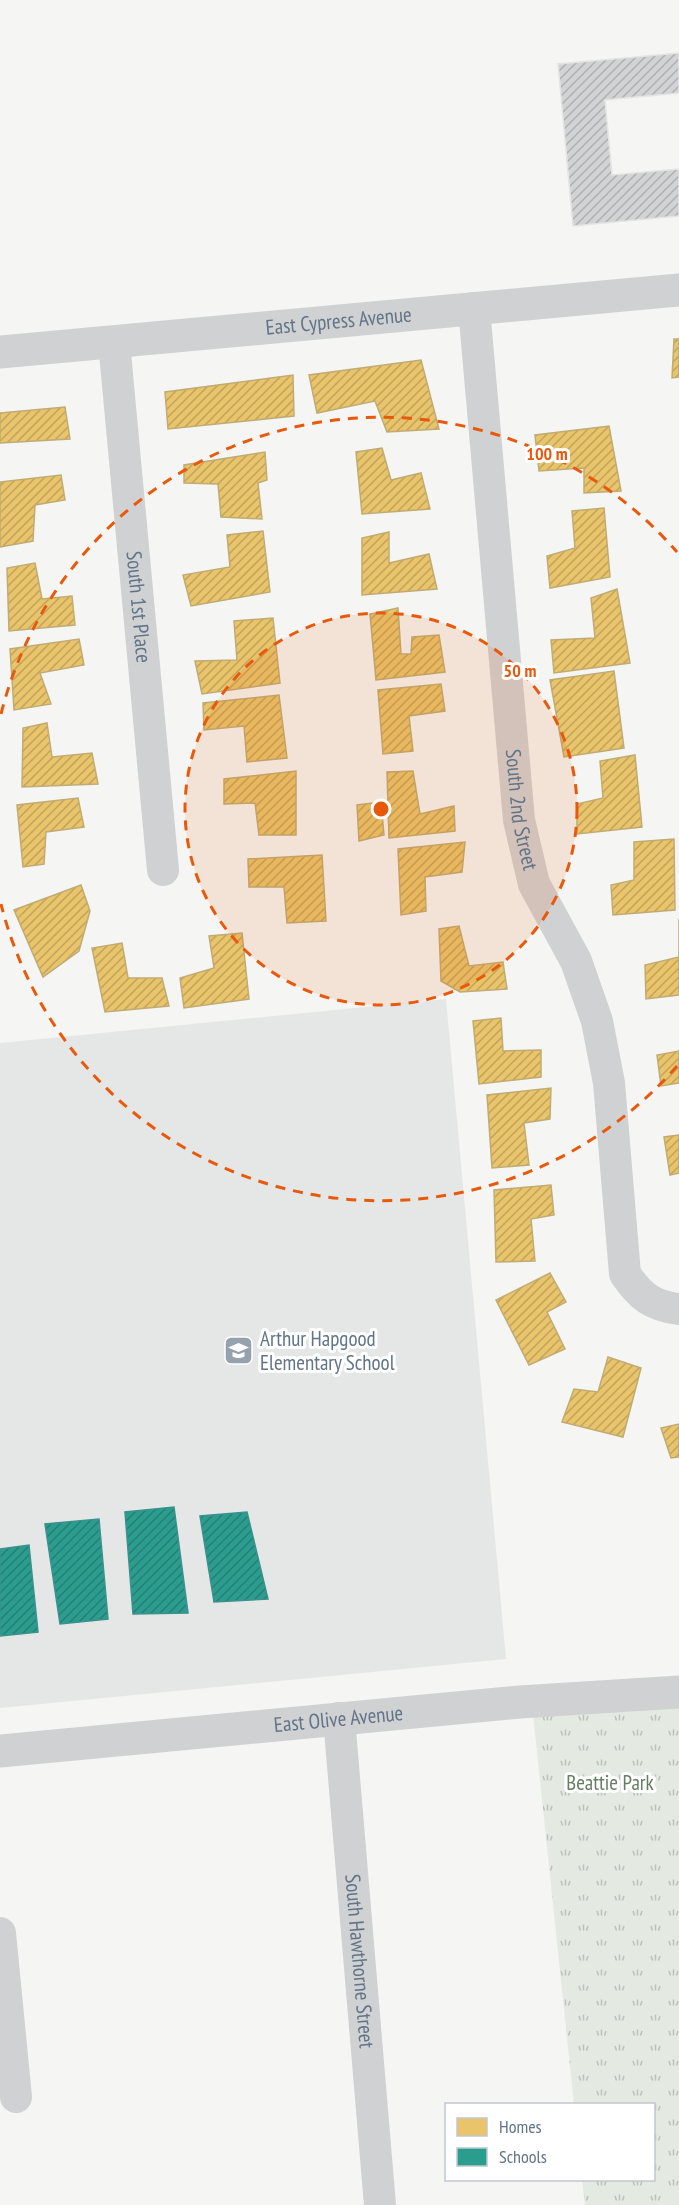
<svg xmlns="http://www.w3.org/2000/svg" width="679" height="2205" viewBox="0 0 679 2205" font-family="'PT Sans Narrow',sans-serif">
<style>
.built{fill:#e5e7e6}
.grass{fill:url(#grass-tufts)}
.homes{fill:url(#homes-hatch);stroke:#c0ac73;stroke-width:1.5}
.schools{fill:url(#schools-hatch);stroke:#3b918d;stroke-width:1.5}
.building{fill:url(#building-hatch);stroke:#e4e4e3;stroke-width:1.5}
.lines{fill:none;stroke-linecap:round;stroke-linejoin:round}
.minor{stroke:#d0d1d2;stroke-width:32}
.tertiary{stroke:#d0d1d2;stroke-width:33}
.ring{fill:none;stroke:#e8590c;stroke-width:3;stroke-dasharray:10 8}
.labels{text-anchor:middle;stroke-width:6;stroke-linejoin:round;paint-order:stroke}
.street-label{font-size:21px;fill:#627487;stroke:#fff}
.poi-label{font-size:21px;fill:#627487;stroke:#fff;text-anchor:start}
.park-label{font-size:21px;fill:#657d62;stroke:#fff}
.centre{fill:#e8590c;stroke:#fff;stroke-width:3}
.ring-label{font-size:18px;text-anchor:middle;font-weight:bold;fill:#e8590c;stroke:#fff;stroke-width:6;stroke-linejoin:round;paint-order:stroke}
</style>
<defs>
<pattern id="grass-tufts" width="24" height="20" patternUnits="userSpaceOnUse" patternTransform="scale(1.5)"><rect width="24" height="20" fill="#e4e9e1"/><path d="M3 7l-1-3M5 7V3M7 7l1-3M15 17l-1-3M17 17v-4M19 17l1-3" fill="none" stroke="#bcc1bc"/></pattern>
<pattern id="homes-hatch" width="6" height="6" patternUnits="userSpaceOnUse" patternTransform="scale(1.5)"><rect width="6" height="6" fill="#e9c46a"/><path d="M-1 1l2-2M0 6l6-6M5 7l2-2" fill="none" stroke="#c0a45d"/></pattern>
<pattern id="schools-hatch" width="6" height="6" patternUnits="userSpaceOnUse" patternTransform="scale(1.5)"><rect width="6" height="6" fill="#2a9d8f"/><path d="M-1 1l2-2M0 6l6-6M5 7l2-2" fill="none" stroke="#277e75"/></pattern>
<pattern id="building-hatch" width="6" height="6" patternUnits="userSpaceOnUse" patternTransform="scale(1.5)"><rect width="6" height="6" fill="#d2d3d4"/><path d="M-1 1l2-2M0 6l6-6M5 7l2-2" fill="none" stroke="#aeb0b2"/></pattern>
</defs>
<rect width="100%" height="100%" fill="#f5f5f3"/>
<path class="built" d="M446,999L506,1659L0,1708V1043Z"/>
<path class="grass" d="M679,1700V2205H585L582,2180H654V2104H574L533,1714Z"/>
<g class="homes">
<path d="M674,339H679V377L672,378Z"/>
<path d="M421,360L439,429L387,432L375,401L317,413L309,375Z"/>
<path d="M293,375L294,416L168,429L165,392Z"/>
<path d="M65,407L70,439L0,443V413Z"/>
<path d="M609,426L621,491L584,493V468L539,471L535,435Z"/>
<path d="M382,448L391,480L421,473L430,509L362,514L356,452Z"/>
<path d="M265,452L267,480L258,483L262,519L221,517L218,484L184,483V465Z"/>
<path d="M61,475L65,500L35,505L33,541L0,547V482Z"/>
<path d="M604,508L610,577L550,588L547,556L575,548L572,511Z"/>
<path d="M263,531L270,592L191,606L183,575L230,567L227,535Z"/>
<path d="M389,532V563L429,554L437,589L362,595V538Z"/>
<path d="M35,563L42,599L72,596L75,625L9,631L7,568Z"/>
<path d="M617,589L630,663L554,673L551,640L595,638L591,598Z"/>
<path d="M398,608L401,654H411L412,637L439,635L445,672L376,680L370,614Z"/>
<path d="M273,618L280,683L202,694L195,661L237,660L234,621Z"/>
<path d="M79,639L84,665L40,673L51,704L14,710L10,649Z"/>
<path d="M614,671L624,748L564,757L550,680Z"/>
<path d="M441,684L445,711L409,716L413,751L383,754L378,690Z"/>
<path d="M279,695L287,758L247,762L244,726L204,730L203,703Z"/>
<path d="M47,723L52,757L92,753L98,784L22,787L23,728Z"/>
<path d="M635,755L642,827L577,834V804L603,798L600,761Z"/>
<path d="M296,771V835H259L255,803L224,804V779Z"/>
<path d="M413,771L420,814L454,806L455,831L389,838L387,772Z"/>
<path d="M78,798L84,827L46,832L44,864L23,867L17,805Z"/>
<path d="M381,802L384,835L359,841L357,805Z"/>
<path d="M674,839L675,910L613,915L611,885L634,880V842Z"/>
<path d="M465,842L462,872L425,877L426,911L401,915L398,849Z"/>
<path d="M322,855L326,921L287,923L284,887H249L248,859Z"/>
<path d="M81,885L90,911L79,951L43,977L14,910Z"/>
<path d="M679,919V995L646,999L645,965L679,957Z"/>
<path d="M459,926L469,966L503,962L507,989L460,992L441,981L439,929Z"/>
<path d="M242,933L249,999L184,1008L180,978L214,968L209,936Z"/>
<path d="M122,943L128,978H162L169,1006L105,1012L92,948Z"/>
<path d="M501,1018L503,1051L541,1050V1077L479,1084L473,1021Z"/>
<path d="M679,1051V1083L661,1086L657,1055Z"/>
<path d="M551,1088L550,1119L524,1123L529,1165L492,1168L487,1095Z"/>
<path d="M679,1135V1173L670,1175L664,1137Z"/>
<path d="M551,1185L554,1215L531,1219L535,1261L496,1262L494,1190Z"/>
<path d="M550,1273L566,1302L547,1312L565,1349L529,1365L496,1300Z"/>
<path d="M608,1357L641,1368L623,1437L562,1422L574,1389L598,1392Z"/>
<path d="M679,1424V1457L671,1458L661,1428Z"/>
</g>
<g class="schools">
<path d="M174,1507L188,1613L133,1614L125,1512Z"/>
<path d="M247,1512L268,1599L214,1602L200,1516Z"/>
<path d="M99,1519L108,1619L60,1624L45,1524Z"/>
<path d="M29,1545L38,1632L0,1636V1549Z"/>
</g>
<path class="building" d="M679,53V93L605,100L612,175L679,169V216L573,226L558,64Z"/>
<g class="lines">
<g class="minor">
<path id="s1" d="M474,308L519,820L534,884L576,961L597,1021L609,1083L625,1274C640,1296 652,1306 679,1309"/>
<path id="s2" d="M114,342L163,870"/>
<path id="s3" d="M339,1718L380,2205"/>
<path d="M0,1933L16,2097"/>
</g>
<g class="tertiary">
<path id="s4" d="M0,352L679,290"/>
<path id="s5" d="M0,1751L520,1702L679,1692"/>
</g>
</g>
<circle cx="381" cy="809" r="196" fill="#e8590c" fill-opacity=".12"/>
<g class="ring">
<circle cx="381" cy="809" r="196"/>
<path d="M677 1066A392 392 0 0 1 1 904M1 714A392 392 0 0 1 677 552"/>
</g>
<defs>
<symbol id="school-square" viewBox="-11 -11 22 22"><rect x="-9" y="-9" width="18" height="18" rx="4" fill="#95a1ad" stroke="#fff"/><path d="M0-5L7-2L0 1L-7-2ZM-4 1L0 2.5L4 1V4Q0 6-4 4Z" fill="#fff"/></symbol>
</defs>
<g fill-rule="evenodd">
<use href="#school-square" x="222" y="1334" width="33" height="33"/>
</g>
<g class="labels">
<g class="street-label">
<text dy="7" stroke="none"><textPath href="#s4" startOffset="340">East Cypress Avenue</textPath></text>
<text dy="7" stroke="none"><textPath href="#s2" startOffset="266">South 1st Place</textPath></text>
<text dy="7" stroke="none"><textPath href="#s1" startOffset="504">South 2nd Street</textPath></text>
<text dy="7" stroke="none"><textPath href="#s5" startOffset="340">East Olive Avenue</textPath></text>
<text dy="7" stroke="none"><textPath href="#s3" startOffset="244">South Hawthorne Street</textPath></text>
</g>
<g class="poi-label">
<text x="260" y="1346">Arthur Hapgood<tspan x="260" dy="24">Elementary School</tspan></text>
</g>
<g class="park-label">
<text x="610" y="1790">Beattie Park</text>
</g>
</g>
<circle cx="381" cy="809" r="9" class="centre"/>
<g class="ring-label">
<text x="547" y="460">100 m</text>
<text x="520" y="677">50 m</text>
</g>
<rect x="445" y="2103" width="210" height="78" fill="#ffffff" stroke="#c0c7cf" stroke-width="1.5"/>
<rect x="457" y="2118" width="30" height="18" fill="#e9c46a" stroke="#c0c7cf" stroke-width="1.5"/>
<text x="499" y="2133" font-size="18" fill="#627487">Homes</text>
<rect x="457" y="2148" width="30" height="18" fill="#2a9d8f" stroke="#c0c7cf" stroke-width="1.5"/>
<text x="499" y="2163" font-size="18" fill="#627487">Schools</text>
</svg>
